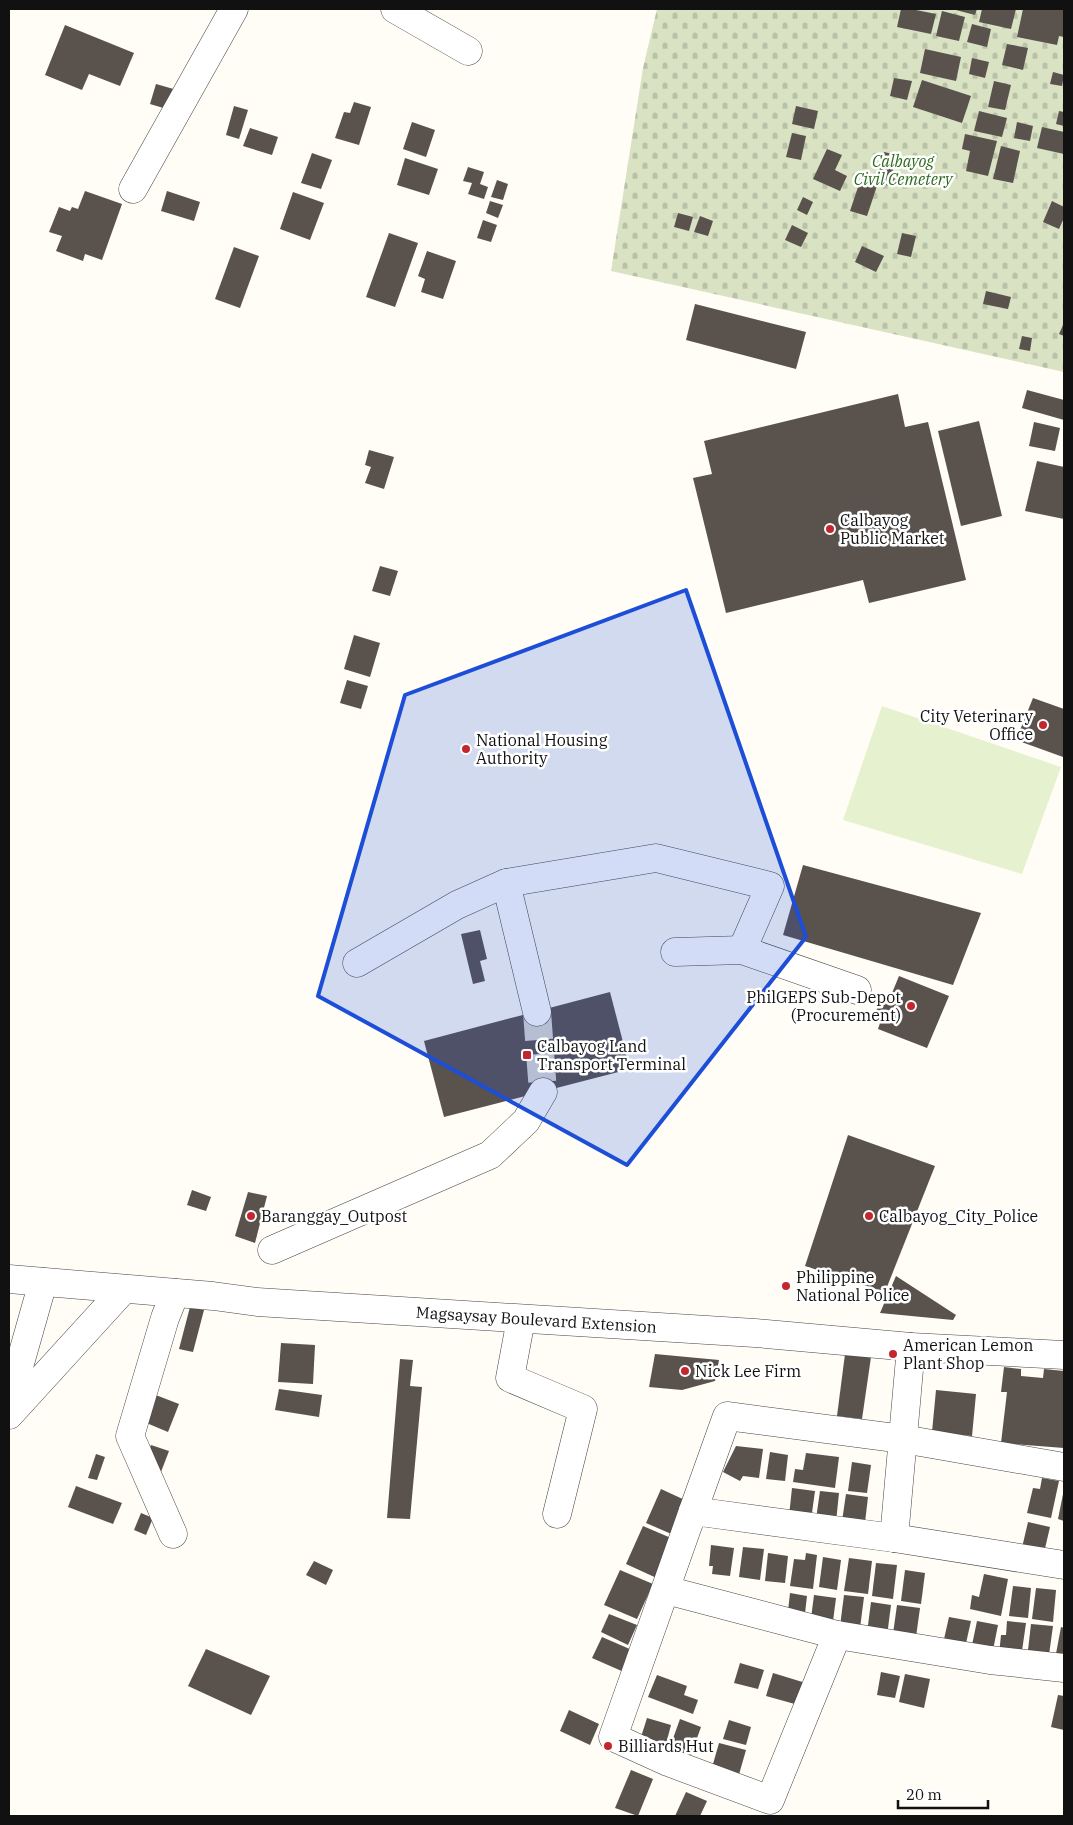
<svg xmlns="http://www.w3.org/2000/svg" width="1073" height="1825" viewBox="0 0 1073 1825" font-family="'IBM Plex Serif',serif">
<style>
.cemetery{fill:url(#cemetery-stones)}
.pitch{fill:#e6f2cf}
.building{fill:#5a524d}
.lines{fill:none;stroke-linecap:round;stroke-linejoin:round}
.minor-tunnel{stroke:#dbdad3;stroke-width:28;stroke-dasharray:28 14;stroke-linecap:butt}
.minor-casing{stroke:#444;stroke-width:29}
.minor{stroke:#fff;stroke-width:28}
.marked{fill:#1d4ed8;fill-opacity:0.2;stroke:#1d4ed8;stroke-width:4;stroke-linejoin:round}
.poi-dot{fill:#c4262e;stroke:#fff;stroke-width:2}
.labels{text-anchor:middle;stroke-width:5;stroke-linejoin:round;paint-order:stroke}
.park-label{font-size:16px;font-style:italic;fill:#2f6b1f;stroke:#fff}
.poi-label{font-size:16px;fill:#111;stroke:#fff;text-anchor:start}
.street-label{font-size:16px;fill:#111;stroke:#fff}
</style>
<defs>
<pattern id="cemetery-stones" width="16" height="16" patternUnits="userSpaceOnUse" patternTransform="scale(1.25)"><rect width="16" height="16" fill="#d9e3c4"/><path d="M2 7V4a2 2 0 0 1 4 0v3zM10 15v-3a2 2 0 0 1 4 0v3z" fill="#b9c2a7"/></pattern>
</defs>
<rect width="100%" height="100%" fill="#fffdf5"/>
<path class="cemetery" d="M657,9H1064V372L611,271L643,68Z"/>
<path class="pitch" d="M882,706L1061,767L1022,874L843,820Z"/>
<g class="building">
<path d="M901,9H911L936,14L931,34L897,27Z"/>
<path d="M952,9H977L975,15Z"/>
<path d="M982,9H1016L1011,29L979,22Z"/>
<path d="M1023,9H1064V37L1059,36L1057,45L1017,37Z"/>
<path d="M942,11L965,17L959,41L936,36Z"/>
<path d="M972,24L991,29L987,47L967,42Z"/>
<path d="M65,25L134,53L120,86L89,74L82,90L45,75Z"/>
<path d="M1007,44L1028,48L1023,70L1002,65Z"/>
<path d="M925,49L961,57L956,81L920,73Z"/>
<path d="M972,58L989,62L985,78L969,74Z"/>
<path d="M1053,72L1064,75L1062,86L1050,84Z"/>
<path d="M894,78L912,81L907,100L890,96Z"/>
<path d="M922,80L971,96L962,123L913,107Z"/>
<path d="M994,81L1011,85L1005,110L988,107Z"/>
<path d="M156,84L177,90L170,110L150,104Z"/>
<path d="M354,102L371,107L359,145L335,138L344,112L350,113Z"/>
<path d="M234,106L248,110L239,139L226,135Z"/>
<path d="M796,106L818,111L814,129L792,124Z"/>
<path d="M979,111L1007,118L1002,137L974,131Z"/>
<path d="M1059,111L1064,112V126L1056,124Z"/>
<path d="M412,122L435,130L426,157L403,149Z"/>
<path d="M1017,122L1033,126L1030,141L1014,138Z"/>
<path d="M1042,127L1064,132V154L1037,148Z"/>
<path d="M250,128L278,137L272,155L243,146Z"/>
<path d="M792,133L806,136L801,160L786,157Z"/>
<path d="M965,134L997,141L988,176L966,171L970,151L962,149Z"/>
<path d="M1001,146L1020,151L1013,183L993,179Z"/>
<path d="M827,149L842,155L835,170L847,176L840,191L813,179Z"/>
<path d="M884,152L897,155L892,173L897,175L894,187L876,183Z"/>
<path d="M312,153L332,160L321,189L301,183Z"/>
<path d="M405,158L438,169L429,195L397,185Z"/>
<path d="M468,167L484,172L480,184L488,187L484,199L468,194L472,183L463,181Z"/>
<path d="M497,180L508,184L503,200L491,197Z"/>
<path d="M860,181L877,186L867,216L850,211Z"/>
<path d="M85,191L122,204L102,260L85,254L83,261L56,251L62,236L49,232L59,207L70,211L72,207L78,209Z"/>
<path d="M167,191L200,202L194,221L161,211Z"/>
<path d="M293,192L324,203L310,240L280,229Z"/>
<path d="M803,197L813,202L807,215L797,210Z"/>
<path d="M490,201L503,205L498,218L486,213Z"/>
<path d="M1052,201L1064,207V218L1059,229L1043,222Z"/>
<path d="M678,213L693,217L689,231L674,227Z"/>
<path d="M700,216L713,221L708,236L694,232Z"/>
<path d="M483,220L497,225L491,242L477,238Z"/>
<path d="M792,225L808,233L801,247L785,240Z"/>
<path d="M389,233L418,243L395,307L366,297Z"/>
<path d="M902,233L916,236L911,257L897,254Z"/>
<path d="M862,246L884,256L876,272L855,262Z"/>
<path d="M234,247L259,256L240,308L215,299Z"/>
<path d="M427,251L456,261L443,299L421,292L425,279L418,276Z"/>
<path d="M986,291L1011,297L1008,309L983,304Z"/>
<path d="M695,304L806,332L796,369L686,340Z"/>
<path d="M1064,323V336L1059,334Z"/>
<path d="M1022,336L1032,338L1030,351L1019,349Z"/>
<path d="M1027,390L1064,400V420L1022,408Z"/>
<path d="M898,394L905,427L928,422L966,580L869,603L863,580L726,613L693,478L712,474L704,441Z"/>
<path d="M979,421L1002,516L961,526L938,431Z"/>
<path d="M1034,422L1060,428L1055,451L1029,446Z"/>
<path d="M369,450L394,457L384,489L365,483L371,467L365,465Z"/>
<path d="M1037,461L1064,467V519L1025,511Z"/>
<path d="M380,566L398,571L390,596L372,591Z"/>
<path d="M354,635L380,643L370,677L344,669Z"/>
<path d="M347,680L368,686L361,709L340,703Z"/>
<path d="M1033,698L1064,709L1063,757L1016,740Z"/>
<path d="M803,865L981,913L953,985L783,935Z"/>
<path d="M480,930L487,959L480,961L485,981L473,984L461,934Z"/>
<path d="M899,976L949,996L927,1048L878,1029L882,1017L875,1014L882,995L890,998Z"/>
<path d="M610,992L630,1069L444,1117L424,1041Z"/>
<path d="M848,1135L935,1166L885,1292L805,1266Z"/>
<path d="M192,1190L211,1197L206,1211L187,1205Z"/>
<path d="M248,1192L267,1196L255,1243L235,1236Z"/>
<path d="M896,1276L956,1315L953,1320L880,1313Z"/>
<path d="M190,1307L204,1310L193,1352L179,1349Z"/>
<path d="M281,1343L315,1345L313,1384L278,1382Z"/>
<path d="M655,1354L719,1360L715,1381L682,1390L649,1387Z"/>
<path d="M845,1354L871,1357L862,1419L837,1416Z"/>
<path d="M400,1359L413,1360L410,1386L422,1387L410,1519L387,1518Z"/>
<path d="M1004,1367L1021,1369V1376L1043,1378L1044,1369L1064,1371V1448L1001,1443L1007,1392H1001Z"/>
<path d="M279,1389L322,1395L319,1417L275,1410Z"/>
<path d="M936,1390L976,1394L972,1436L932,1432Z"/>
<path d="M148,1392L179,1404L168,1432L137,1419Z"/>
<path d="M151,1445L169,1451L161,1472L143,1465Z"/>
<path d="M736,1446L763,1449L759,1478L743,1476L740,1481L723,1472Z"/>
<path d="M770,1452L788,1455L785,1481L766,1479Z"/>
<path d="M806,1453L839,1457L835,1488L793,1482L795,1469L803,1470Z"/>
<path d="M96,1454L105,1457L97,1480L88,1478Z"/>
<path d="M852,1462L871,1465L867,1493L848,1491Z"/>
<path d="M1042,1478L1059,1481L1051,1518L1027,1513L1033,1488L1040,1489Z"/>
<path d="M76,1486L122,1503L113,1524L68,1507Z"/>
<path d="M792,1488L815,1491L811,1520L789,1516Z"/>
<path d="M661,1489L687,1501L676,1536L646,1523Z"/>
<path d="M820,1491L839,1493L836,1522L816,1519Z"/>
<path d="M846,1494L868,1497L864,1531L841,1528Z"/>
<path d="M1063,1494H1064V1521L1058,1519Z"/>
<path d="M141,1513L153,1518L146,1535L134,1530Z"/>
<path d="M1028,1522L1050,1527L1043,1557L1021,1552Z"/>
<path d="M643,1526L678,1541L661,1580L626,1564Z"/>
<path d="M711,1545L734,1548L730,1576L712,1574L713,1566H709Z"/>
<path d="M743,1547L764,1549L760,1580L739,1577Z"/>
<path d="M768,1553L788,1556L785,1583L765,1581Z"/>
<path d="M806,1553L817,1555L813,1589L790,1586L794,1559L805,1560Z"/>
<path d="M823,1557L841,1560L837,1590L819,1587Z"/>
<path d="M849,1558L872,1561L868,1594L844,1591Z"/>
<path d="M314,1561L333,1570L326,1585L306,1575Z"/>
<path d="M876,1563L897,1565L893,1599L872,1596Z"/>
<path d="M620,1570L653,1584L637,1619L604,1605Z"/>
<path d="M905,1570L925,1573L921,1604L901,1601Z"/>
<path d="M984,1574L1008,1579L1001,1616L970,1609L972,1595L979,1597Z"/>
<path d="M1013,1586L1031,1588L1028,1618L1009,1616Z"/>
<path d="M1036,1588L1056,1590L1053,1622L1032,1619Z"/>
<path d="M790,1593L807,1596L804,1622L787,1620Z"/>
<path d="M814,1595L836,1598L832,1629L810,1626Z"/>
<path d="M844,1595L864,1597L859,1636L839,1634Z"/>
<path d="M871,1602L891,1605L887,1636L867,1633Z"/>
<path d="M897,1605L920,1608L915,1644L892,1641Z"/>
<path d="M609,1614L637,1625L628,1645L601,1632Z"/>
<path d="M949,1617L971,1621L964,1652L942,1648Z"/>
<path d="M977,1621L998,1625L992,1655L971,1650Z"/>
<path d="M1007,1621L1026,1623L1021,1658L999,1655L1001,1635H1006Z"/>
<path d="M1031,1624L1053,1626L1048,1662L1027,1659Z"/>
<path d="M1061,1627L1064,1628V1661L1055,1659Z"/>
<path d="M602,1637L632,1650L633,1676L592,1658Z"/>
<path d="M206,1649L270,1676L251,1715L188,1686Z"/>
<path d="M740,1663L764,1670L758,1689L734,1683Z"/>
<path d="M881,1672L900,1676L895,1698L877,1695Z"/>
<path d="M773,1673L809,1684L802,1706L766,1696Z"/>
<path d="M905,1674L930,1679L924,1708L899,1702Z"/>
<path d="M657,1675L687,1686L684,1695L698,1700L693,1714L648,1697Z"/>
<path d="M1058,1695L1064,1696V1730L1051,1727Z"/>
<path d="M569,1710L599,1724L590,1745L560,1731Z"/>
<path d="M647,1718L671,1725L666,1744L641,1737Z"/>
<path d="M680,1719L701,1727L687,1766L666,1758Z"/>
<path d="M729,1720L751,1727L746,1745L723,1739Z"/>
<path d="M719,1743L746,1750L738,1778L711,1771Z"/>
<path d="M631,1770L653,1779L638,1816L615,1808Z"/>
<path d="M686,1792L707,1801L700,1816H675Z"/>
</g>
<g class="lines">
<path class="minor-tunnel" d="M537,1012L543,1092"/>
<defs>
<g id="minor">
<path d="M395,9L468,51"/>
<path d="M133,189L234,9"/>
<path d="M506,883L537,1012"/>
<path d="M675,952L742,950L857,990"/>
<path d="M357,963L457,905L506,883L656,858L770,886L742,950"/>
<path d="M272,1250L490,1155L526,1121L543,1092"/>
<path id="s1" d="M9,1279L213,1296L257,1302L755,1333L911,1347L1064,1355"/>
<path d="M521,1319L510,1378L583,1409L557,1514"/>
<path d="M9,1402L43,1282"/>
<path d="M9,1415L124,1289"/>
<path d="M693,1511L727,1416L903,1439L1064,1467"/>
<path d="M173,1534L130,1436L165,1318L175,1293"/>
<path d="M894,1538L911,1347"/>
<path d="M666,1590L837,1635L990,1660L1064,1668"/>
<path d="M837,1635L770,1800L668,1762L613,1737L693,1511L894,1538L1064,1565"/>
</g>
</defs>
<use href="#minor" class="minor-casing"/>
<use href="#minor" class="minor"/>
</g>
<path class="marked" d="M686,590L806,937L627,1165L318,996L405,695Z"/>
<g class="poi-dot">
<circle cx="830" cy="529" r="5"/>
<circle cx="1043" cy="725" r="5"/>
<circle cx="466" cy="749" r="5"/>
<circle cx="911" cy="1006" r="5"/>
<rect x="522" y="1050" width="10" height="10" rx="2.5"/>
<circle cx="251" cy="1216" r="5"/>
<circle cx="869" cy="1216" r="5"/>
<circle cx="786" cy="1286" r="5"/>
<circle cx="893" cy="1354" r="5"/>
<circle cx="685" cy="1371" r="5"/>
<circle cx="608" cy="1746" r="5"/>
</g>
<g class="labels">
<g class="park-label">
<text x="903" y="167">Calbayog<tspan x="903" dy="18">Civil Cemetery</tspan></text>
</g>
<g class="poi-label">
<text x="840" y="526">Calbayog<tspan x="840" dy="18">Public Market</tspan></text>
<text x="1033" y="722" text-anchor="end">City Veterinary<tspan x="1033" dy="18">Office</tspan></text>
<text x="476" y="746">National Housing<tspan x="476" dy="18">Authority</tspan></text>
<text x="901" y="1003" text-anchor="end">PhilGEPS Sub-Depot<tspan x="901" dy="18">(Procurement)</tspan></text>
<text x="537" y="1052">Calbayog Land<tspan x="537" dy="18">Transport Terminal</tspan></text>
<text x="261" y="1222">Baranggay_Outpost</text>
<text x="879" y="1222">Calbayog_City_Police</text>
<text x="796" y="1283">Philippine<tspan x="796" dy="18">National Police</tspan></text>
<text x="903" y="1351">American Lemon<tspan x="903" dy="18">Plant Shop</tspan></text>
<text x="695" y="1377">Nick Lee Firm</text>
<text x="618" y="1752">Billiards Hut</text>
</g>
<g class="street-label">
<text dy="6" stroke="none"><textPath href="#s1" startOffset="529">Magsaysay Boulevard Extension</textPath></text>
</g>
</g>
<rect width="1073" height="1825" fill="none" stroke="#111111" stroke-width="20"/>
<path d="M898 1800v8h90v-8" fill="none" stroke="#111111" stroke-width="2.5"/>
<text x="906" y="1800" font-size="15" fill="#111111" stroke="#ffffff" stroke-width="4" paint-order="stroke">20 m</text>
</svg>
